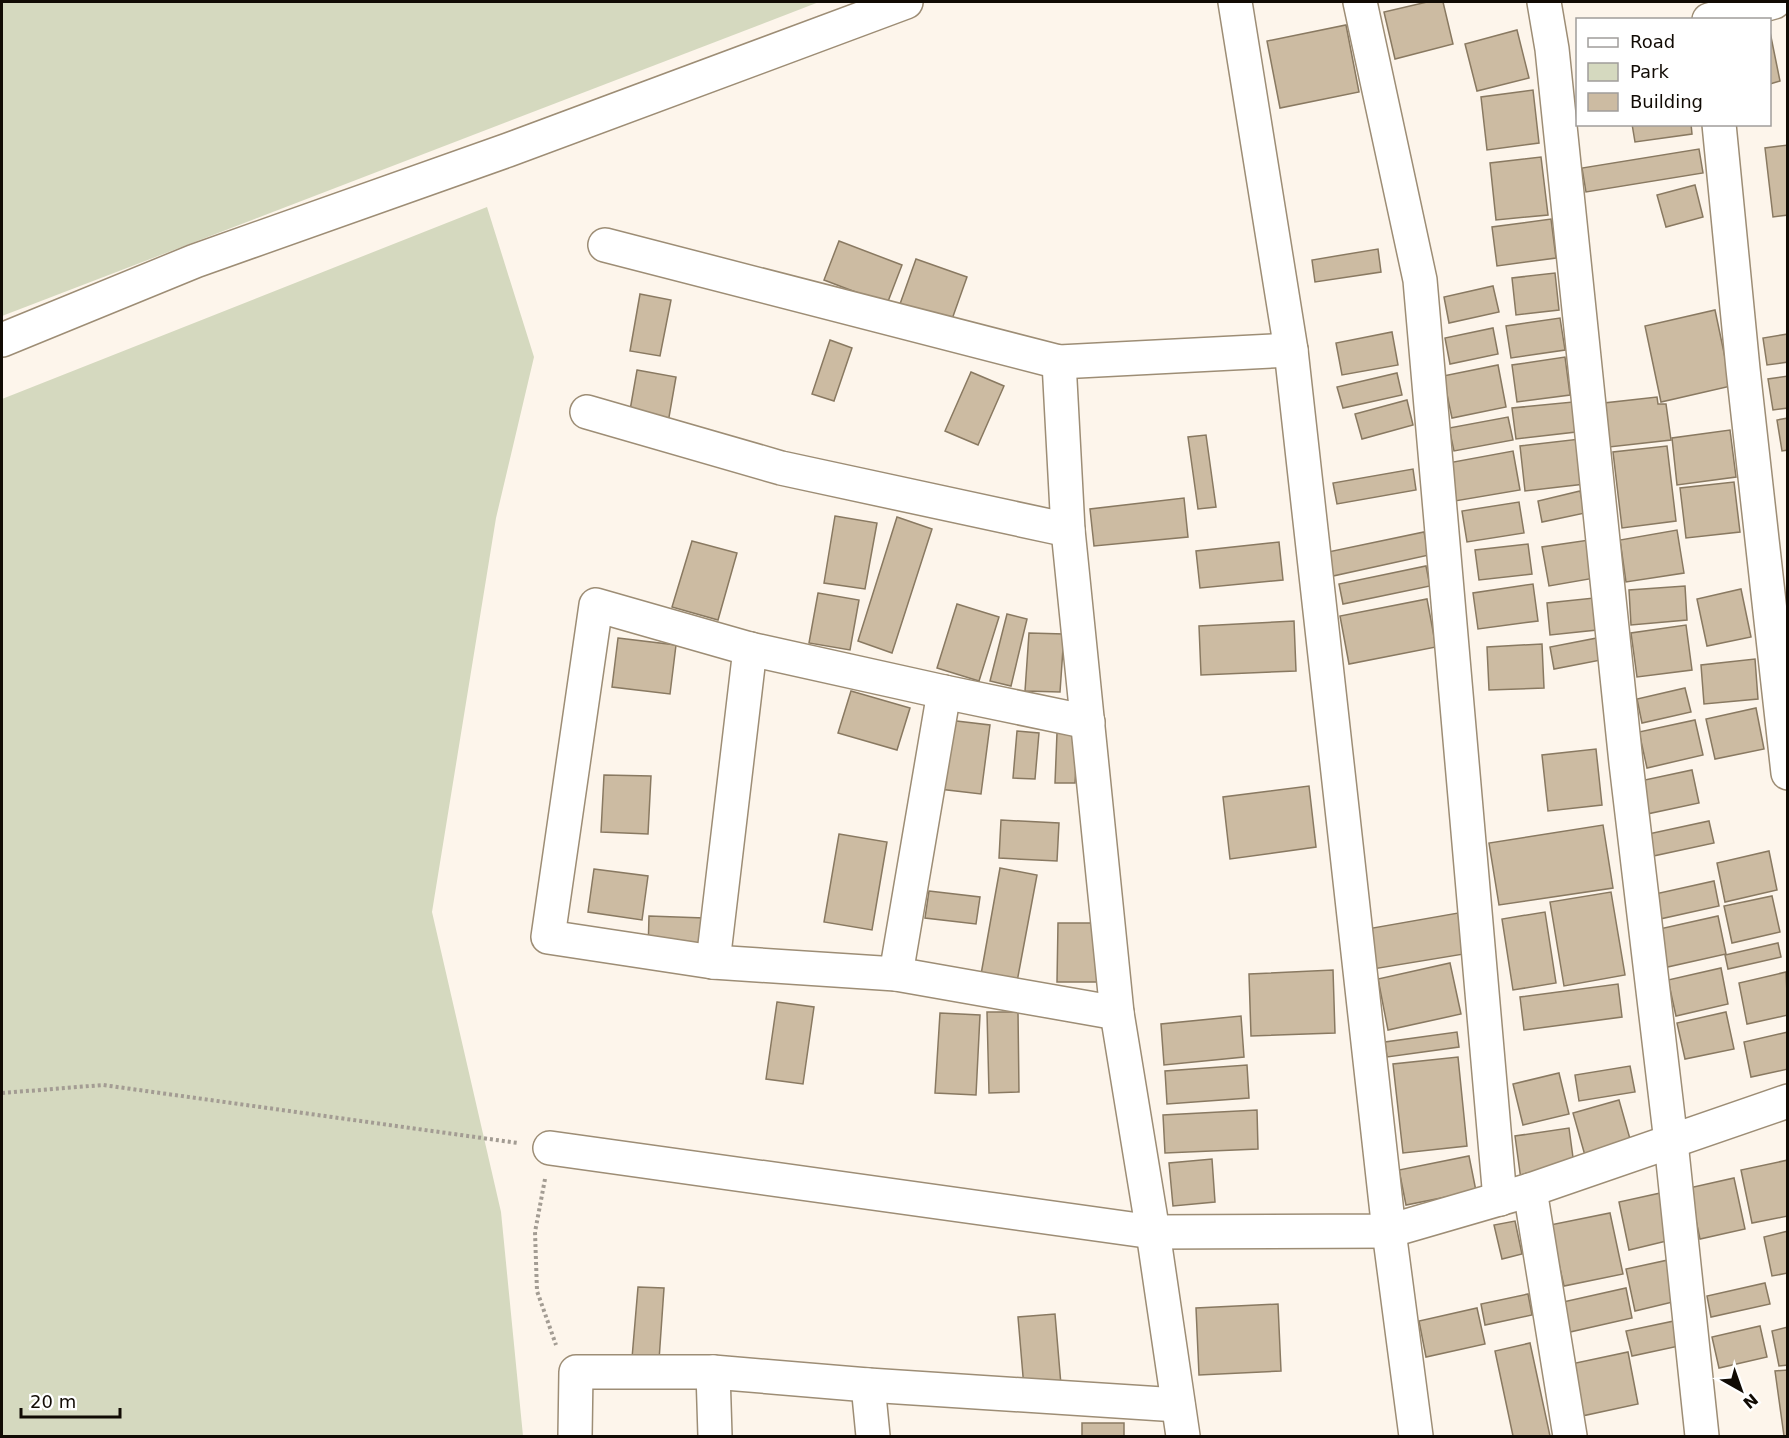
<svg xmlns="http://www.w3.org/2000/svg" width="1789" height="1438" viewBox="0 0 1789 1438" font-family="'DejaVu Sans',sans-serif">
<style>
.green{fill:#d5d9bf}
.building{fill:#ccbba2;stroke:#897961;stroke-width:1.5}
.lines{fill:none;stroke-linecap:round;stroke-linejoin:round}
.street-casing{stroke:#9d8d75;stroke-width:36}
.path{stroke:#a39c93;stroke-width:4;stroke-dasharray:3 3;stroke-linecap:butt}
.street{stroke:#fff;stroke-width:33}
</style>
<rect width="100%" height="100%" fill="#fdf5eb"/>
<g class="green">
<path d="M2,2H819L2,316Z"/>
<path d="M487,207L534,357L496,518L432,912L501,1212L523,1436H2V399Z"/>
</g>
<g class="building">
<path d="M1427,2H1443L1453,44L1395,59L1384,12Z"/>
<path d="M1346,25L1359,92L1280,108L1267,41Z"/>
<path d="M1517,30L1529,78L1477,91L1465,44Z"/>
<path d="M1770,32L1780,81L1770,84Z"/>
<path d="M1533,90L1539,143L1487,150L1481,97Z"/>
<path d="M1632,124H1691L1692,134L1635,142Z"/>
<path d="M1788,145V215L1773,217L1765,148Z"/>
<path d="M1699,149L1703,173L1586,192L1582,168Z"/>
<path d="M1541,157L1548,215L1496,220L1490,163Z"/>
<path d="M1695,185L1703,217L1666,227L1657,195Z"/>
<path d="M1551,219L1556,258L1497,266L1492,227Z"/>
<path d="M839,241L902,265L887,304L824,280Z"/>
<path d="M1378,249L1381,272L1315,282L1312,260Z"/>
<path d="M916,259L967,277L951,322L900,304Z"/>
<path d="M1555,273L1559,310L1516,315L1512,278Z"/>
<path d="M1493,286L1499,312L1449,323L1444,297Z"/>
<path d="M640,294L671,300L660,356L630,351Z"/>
<path d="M1715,310L1731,386L1661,402L1645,326Z"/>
<path d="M1560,318L1565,350L1511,358L1506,326Z"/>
<path d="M1493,328L1498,354L1450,364L1445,338Z"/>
<path d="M1392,332L1398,365L1342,375L1336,343Z"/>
<path d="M1788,334V362L1767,365L1763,338Z"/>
<path d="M830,340L852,348L834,401L812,394Z"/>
<path d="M1565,357L1570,395L1517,402L1512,365Z"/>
<path d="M1498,365L1506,407L1452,418L1443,376Z"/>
<path d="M637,370L676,377L668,423L629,416Z"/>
<path d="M971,372L1004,386L978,445L945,431Z"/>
<path d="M1397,373L1402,395L1343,408L1337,387Z"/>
<path d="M1788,376V408L1773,410L1768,379Z"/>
<path d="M1657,397L1658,404H1666L1671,440L1609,447L1604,403Z"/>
<path d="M1407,400L1413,425L1362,439L1355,414Z"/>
<path d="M1573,402L1576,432L1516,439L1512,408Z"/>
<path d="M1508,417L1513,440L1454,451L1449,428Z"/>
<path d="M1788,418V450L1782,451L1777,420Z"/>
<path d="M1730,430L1736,477L1677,485L1672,438Z"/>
<path d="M1206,435L1216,507L1198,509L1188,437Z"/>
<path d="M1580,439L1585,484L1525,491L1520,446Z"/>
<path d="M1667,446L1676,521L1622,528L1613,452Z"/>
<path d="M1513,451L1520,490L1455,501L1448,463Z"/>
<path d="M1413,469L1416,490L1337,504L1333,483Z"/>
<path d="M1734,482L1740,532L1686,538L1680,488Z"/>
<path d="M1580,491L1585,513L1542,522L1538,501Z"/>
<path d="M1184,498L1188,537L1094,546L1090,509Z"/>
<path d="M1519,502L1524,533L1467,542L1462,511Z"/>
<path d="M835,516L877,523L865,589L824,583Z"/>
<path d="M897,517L932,529L892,653L858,641Z"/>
<path d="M1677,530L1684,573L1626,582L1620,540Z"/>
<path d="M1424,532L1429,555L1333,576L1328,552Z"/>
<path d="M1589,540L1595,578L1549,586L1542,547Z"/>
<path d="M692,541L737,553L718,620L672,607Z"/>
<path d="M1279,542L1283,580L1200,588L1196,551Z"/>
<path d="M1528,544L1532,574L1479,580L1475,550Z"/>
<path d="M1426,566L1430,586L1343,604L1339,584Z"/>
<path d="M1533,584L1538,621L1478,629L1473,593Z"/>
<path d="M1685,586L1687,620L1631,625L1629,590Z"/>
<path d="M1741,589L1751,637L1707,646L1697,599Z"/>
<path d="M818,593L859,600L850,650L809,643Z"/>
<path d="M1594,598L1597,630L1550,635L1547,603Z"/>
<path d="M1427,599L1436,647L1349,664L1340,616Z"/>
<path d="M957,604L999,617L979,681L937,668Z"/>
<path d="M1007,614L1027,619L1011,686L990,681Z"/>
<path d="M1294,621L1296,671L1201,675L1199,626Z"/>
<path d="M1686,625L1692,670L1637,677L1631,633Z"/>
<path d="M1029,633L1064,634L1060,692L1025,691Z"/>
<path d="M618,638L676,645L670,694L612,687Z"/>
<path d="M1597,638L1601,660L1554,669L1550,647Z"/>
<path d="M1542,644L1544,688L1489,690L1487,647Z"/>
<path d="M1755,659L1758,699L1704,704L1701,665Z"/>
<path d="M1685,688L1691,712L1642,723L1637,699Z"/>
<path d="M851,691L910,708L897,750L838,733Z"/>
<path d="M1756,708L1764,749L1715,759L1706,719Z"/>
<path d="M948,720L990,725L981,794L939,789Z"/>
<path d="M1695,720L1703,755L1647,768L1639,732Z"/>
<path d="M1017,731L1039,733L1035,779L1013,778Z"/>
<path d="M1057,733L1078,734L1075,783H1055Z"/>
<path d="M1596,749L1602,805L1548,811L1542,755Z"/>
<path d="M1692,770L1699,803L1647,814L1640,781Z"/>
<path d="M604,775L651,776L648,834L601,832Z"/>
<path d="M1309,786L1316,847L1230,859L1223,797Z"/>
<path d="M1001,820L1059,823L1057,861L999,858Z"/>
<path d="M1709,821L1714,843L1644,858L1639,836Z"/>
<path d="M1603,825L1613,888L1499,905L1489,843Z"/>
<path d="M839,834L887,842L872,930L824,922Z"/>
<path d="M1769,851L1777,890L1725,902L1717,863Z"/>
<path d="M1000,868L1037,875L1016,987L980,980Z"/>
<path d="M594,869L648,876L642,920L588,912Z"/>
<path d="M1714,881L1719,906L1660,919L1655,894Z"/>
<path d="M929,891L980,897L976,924L925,918Z"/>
<path d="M1611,892L1625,975L1564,986L1550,902Z"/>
<path d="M1772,896L1780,932L1732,943L1724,906Z"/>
<path d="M1545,912L1556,983L1513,990L1502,919Z"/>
<path d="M1458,913L1464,954L1373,969L1367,929Z"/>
<path d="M649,916L704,918L702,954L648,952Z"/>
<path d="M1718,916L1726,954L1663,968L1655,930Z"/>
<path d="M1058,923H1105V982H1057Z"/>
<path d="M1778,943L1781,957L1728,969L1725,955Z"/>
<path d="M1450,963L1461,1014L1388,1030L1378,979Z"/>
<path d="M1721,968L1728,1004L1676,1016L1668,980Z"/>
<path d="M1333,970L1335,1033L1251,1036L1249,974Z"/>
<path d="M1786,972L1788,1015L1747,1024L1739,983Z"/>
<path d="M1618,984L1622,1017L1524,1030L1520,997Z"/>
<path d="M777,1002L814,1007L803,1084L766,1079Z"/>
<path d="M987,1012H1018L1019,1092L989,1093Z"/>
<path d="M1726,1012L1734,1049L1685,1059L1677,1023Z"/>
<path d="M940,1013L980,1015L976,1095L935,1093Z"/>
<path d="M1241,1016L1244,1057L1164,1065L1161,1024Z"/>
<path d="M1457,1032L1459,1047L1387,1057L1385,1042Z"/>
<path d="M1788,1032V1069L1751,1077L1744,1042Z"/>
<path d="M1458,1057L1467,1146L1403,1153L1393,1064Z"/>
<path d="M1247,1065L1249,1098L1167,1104L1165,1071Z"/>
<path d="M1630,1066L1635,1092L1579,1101L1575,1075Z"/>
<path d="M1559,1073L1569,1114L1523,1125L1513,1084Z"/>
<path d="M1619,1100L1632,1146L1586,1159L1573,1113Z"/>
<path d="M1257,1110L1258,1149L1165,1153L1163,1115Z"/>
<path d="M1569,1128L1575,1172L1521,1180L1515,1136Z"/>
<path d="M1469,1156L1476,1191L1406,1205L1399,1170Z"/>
<path d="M1212,1159L1215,1202L1173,1206L1169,1163Z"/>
<path d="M1788,1160V1216L1752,1223L1741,1170Z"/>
<path d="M1734,1178L1745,1229L1700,1239L1689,1188Z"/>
<path d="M1665,1192L1675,1239L1629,1250L1619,1202Z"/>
<path d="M1610,1213L1623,1274L1564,1286L1550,1225Z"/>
<path d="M1515,1221L1522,1254L1502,1259L1494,1225Z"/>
<path d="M1788,1231V1273L1772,1276L1764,1237Z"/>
<path d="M1668,1260L1677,1301L1635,1311L1626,1269Z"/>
<path d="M1765,1283L1770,1304L1711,1317L1707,1296Z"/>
<path d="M638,1287L664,1288L659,1360L632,1358Z"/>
<path d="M1626,1288L1632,1318L1570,1332L1563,1302Z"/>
<path d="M1528,1294L1532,1315L1485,1325L1481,1304Z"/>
<path d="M1278,1304L1281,1371L1199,1375L1196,1308Z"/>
<path d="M1477,1308L1485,1344L1426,1357L1419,1321Z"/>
<path d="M1055,1314L1061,1385L1024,1388L1018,1317Z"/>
<path d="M1674,1321L1679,1346L1632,1356L1626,1331Z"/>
<path d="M1760,1326L1767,1357L1719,1368L1712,1337Z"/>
<path d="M1788,1327V1365L1779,1366L1772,1331Z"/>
<path d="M1530,1343L1550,1436H1513L1495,1351Z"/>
<path d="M1628,1352L1638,1404L1582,1416L1571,1364Z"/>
<path d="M1788,1370V1436H1784L1775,1371Z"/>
<rect x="1082" y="1423" width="42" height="13"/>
</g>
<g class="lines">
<defs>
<g id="street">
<path d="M1235,2L1291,350L1389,1231L1416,1436"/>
<path d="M1360,2L1420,280L1500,1199"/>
<path d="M1544,2L1552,49L1626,763L1671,1142L1702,1436"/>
<path d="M1709,20L1774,2"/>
<path d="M1719,124L1743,369L1788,773"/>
<path d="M605,245L1059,362L1291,350"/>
<path d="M2,340L195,261L508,150L906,2"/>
<path d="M1059,362L1068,530L1117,1013L1153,1232L1183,1436"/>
<path d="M587,412L781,468L1068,530"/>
<path d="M1088,722L944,692L750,649L596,605L548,937L713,962L896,974L1117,1013"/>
<path d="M713,962L750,649"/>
<path d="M896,974L944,692"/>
<path d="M550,1148L1153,1232L1389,1231L1530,1190L1788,1101"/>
<path d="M1530,1190L1570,1436"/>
<path d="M713,1372L715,1436"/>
<path d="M868,1385L873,1436"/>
<path d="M575,1436L576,1372H713L868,1385L1178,1405"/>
</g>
</defs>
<use href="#street" class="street-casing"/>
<g class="path">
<path d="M2,1093L103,1085L518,1143"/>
<path d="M545,1179L535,1232L537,1291L556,1345"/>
</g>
<use href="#street" class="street"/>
</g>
<rect width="1789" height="1438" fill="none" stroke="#110b04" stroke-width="6"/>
<rect x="1576" y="18" width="195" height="108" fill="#ffffff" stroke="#a09d9b" stroke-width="1.5"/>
<rect x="1588" y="38" width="30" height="9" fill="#ffffff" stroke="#a09d9b" stroke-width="1.5"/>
<text x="1630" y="48" font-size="18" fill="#110b04">Road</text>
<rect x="1588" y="63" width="30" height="18" fill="#d5d9bf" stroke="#a09d9b" stroke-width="1.5"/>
<text x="1630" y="78" font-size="18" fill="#110b04">Park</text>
<rect x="1588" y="93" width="30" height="18" fill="#ccbba2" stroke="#a09d9b" stroke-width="1.5"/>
<text x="1630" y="108" font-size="18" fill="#110b04">Building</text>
<g transform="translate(1741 1390) rotate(140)" stroke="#ffffff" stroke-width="4.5" paint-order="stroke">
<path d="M0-4.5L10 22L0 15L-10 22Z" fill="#110b04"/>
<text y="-9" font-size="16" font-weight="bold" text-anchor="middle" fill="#110b04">N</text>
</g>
<path d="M21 1408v9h99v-9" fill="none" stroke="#110b04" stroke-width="3"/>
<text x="30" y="1408" font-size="18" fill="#110b04" stroke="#ffffff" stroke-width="4.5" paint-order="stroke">20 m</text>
</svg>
